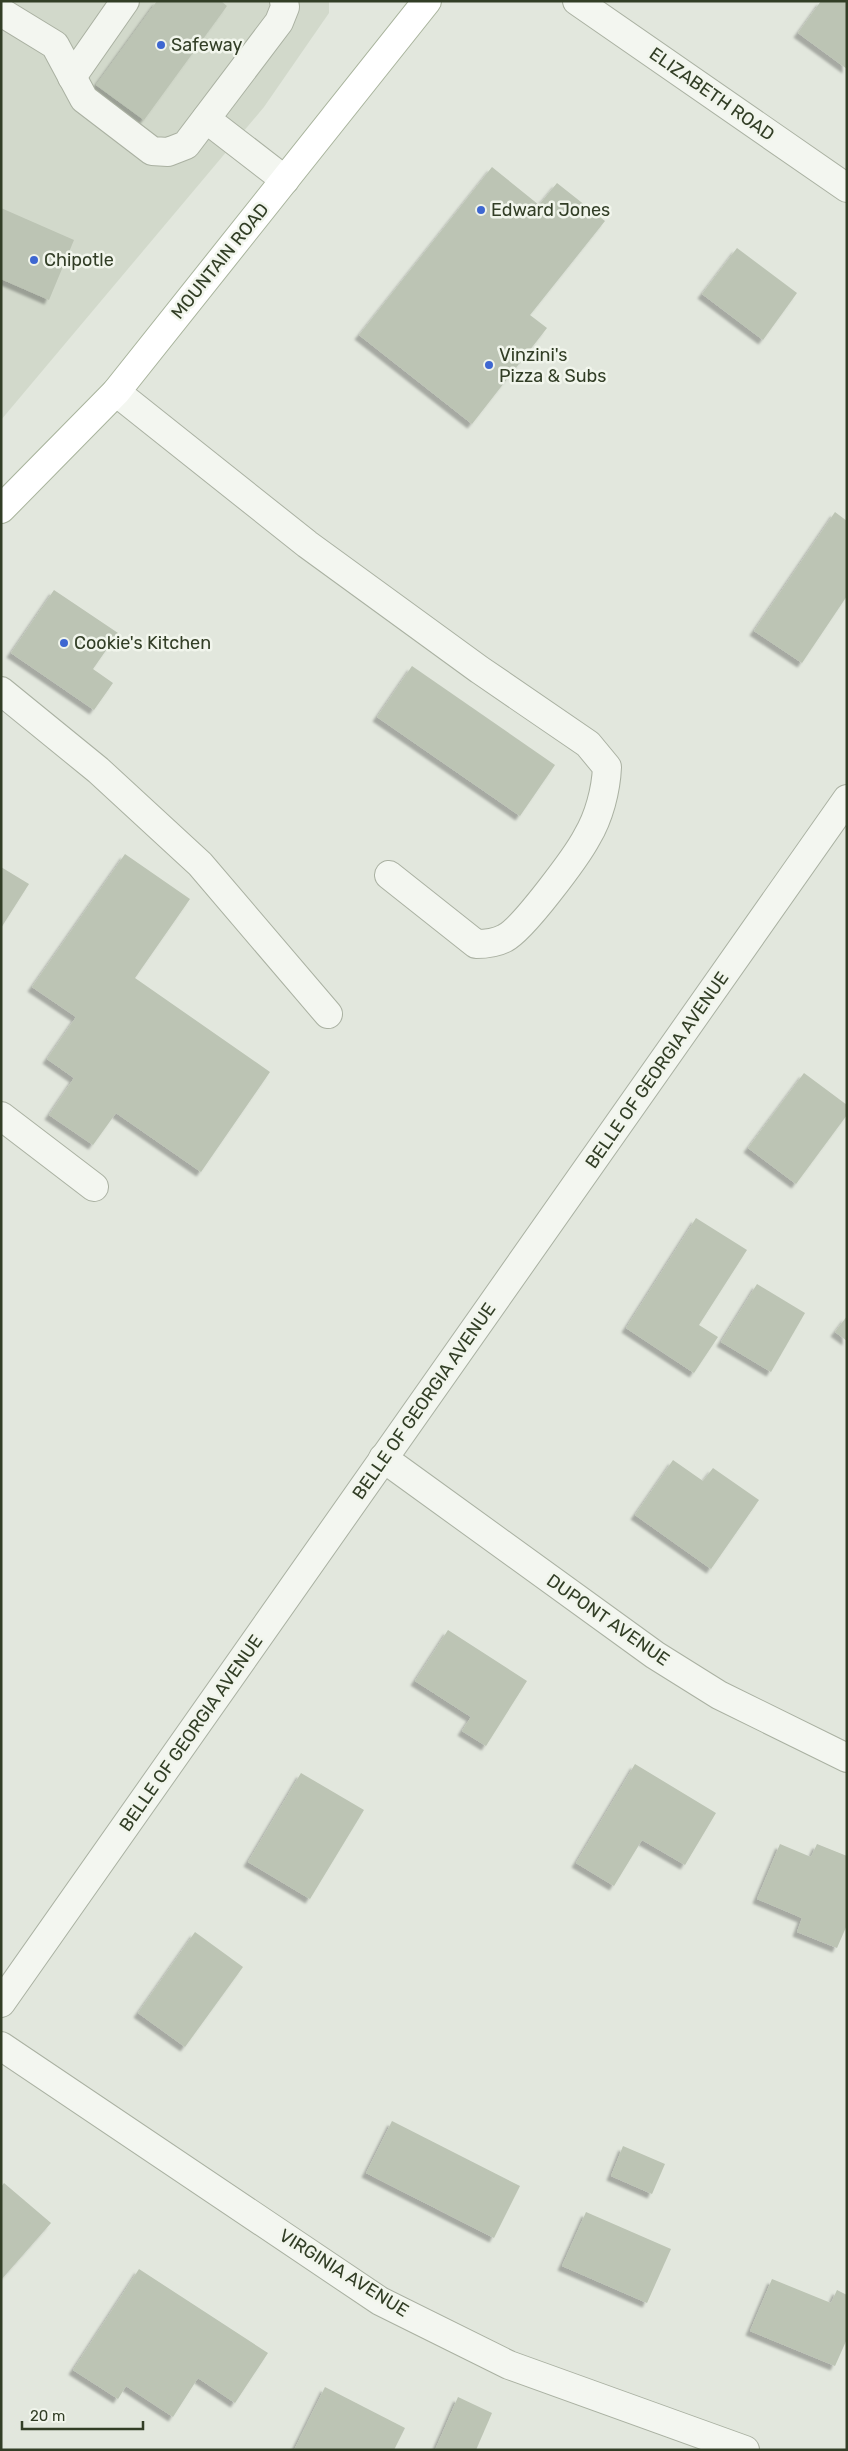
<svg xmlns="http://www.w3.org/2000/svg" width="848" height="2451" viewBox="0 0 848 2451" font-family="Rubik,sans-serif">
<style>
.built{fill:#d2d9cb}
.building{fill:#bcc4b4;filter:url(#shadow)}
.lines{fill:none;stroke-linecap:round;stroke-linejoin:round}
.minor-casing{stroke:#aab1a2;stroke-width:30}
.major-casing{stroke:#a8b39c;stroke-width:30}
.minor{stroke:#f3f6f0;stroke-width:28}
.major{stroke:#fff;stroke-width:28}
.poi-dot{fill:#3e67d1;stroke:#f1f5ec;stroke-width:2}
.labels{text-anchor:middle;stroke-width:5;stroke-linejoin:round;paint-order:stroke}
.poi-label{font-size:18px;fill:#323e26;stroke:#f1f5ec;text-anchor:start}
.street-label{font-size:18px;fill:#323e26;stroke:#f1f5ec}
</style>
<defs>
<filter id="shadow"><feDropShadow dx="-4.5" dy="4.5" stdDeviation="1" flood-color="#0004"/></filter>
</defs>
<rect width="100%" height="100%" fill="#e2e7dd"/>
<path class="built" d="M1,1H329V13L264,107L1,420Z"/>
<g class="building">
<path d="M157,1H221L227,6L144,120L96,85Z"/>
<path d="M821,1H847V69L798,33Z"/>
<path d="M492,167L539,205L557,183L605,221L530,315L547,328L472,424L359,335Z"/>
<path d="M1,208L74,240L49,300L1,279Z"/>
<path d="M737,248L797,293L763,340L702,294Z"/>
<path d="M835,512L847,521V596L802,663L754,631Z"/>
<path d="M54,590L118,633L93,669L113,683L94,710L11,653Z"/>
<path d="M412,666L555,765L520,816L377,717Z"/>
<path d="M125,854L190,899L135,978L270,1072L201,1172L116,1113L93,1145L49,1115L74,1078L47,1059L76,1017L32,987Z"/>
<path d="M1,867L29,884L1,928Z"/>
<path d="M804,1073L847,1105V1115L796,1184L748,1148Z"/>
<path d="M696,1218L747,1250L699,1325L718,1337L694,1373L626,1328Z"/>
<path d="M757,1284L805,1313L771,1372L721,1342Z"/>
<path d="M847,1316V1341L835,1332Z"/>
<path d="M673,1460L703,1481L713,1468L759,1500L711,1569L635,1515Z"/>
<path d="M448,1630L527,1681L486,1746L462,1731L471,1717L415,1681Z"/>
<path d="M635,1764L716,1813L685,1865L642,1840L614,1886L576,1863Z"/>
<path d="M301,1773L364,1810L310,1899L248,1862Z"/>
<path d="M780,1844L811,1857L817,1844L847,1856V1925L837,1948L797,1932L802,1918L757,1899Z"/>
<path d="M195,1932L243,1967L185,2047L138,2013Z"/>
<path d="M392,2121L520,2186L494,2238L366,2173Z"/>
<path d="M623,2146L665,2164L652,2194L611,2176Z"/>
<path d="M4,2183L51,2223L1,2280V2187Z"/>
<path d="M586,2212L671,2249L647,2303L562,2266Z"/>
<path d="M139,2269L268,2353L235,2403L198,2378L173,2417L126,2386L118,2399L73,2370Z"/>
<path d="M772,2279L831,2303L837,2290L847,2295V2339L835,2366L750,2331Z"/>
<path d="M325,2387L405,2428L394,2450H294Z"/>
<path d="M458,2397L492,2413L476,2450H435Z"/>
</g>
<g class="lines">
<defs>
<g id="minor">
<path d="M577,1L847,188"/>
<path d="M1,12L55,45L84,99L152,151L168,152L186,145L279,22L285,7L284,1"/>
<path d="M72,77L125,1"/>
<path d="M206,119L285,180"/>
<path d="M116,392L307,544L480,670L588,744L607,767C606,790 599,817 587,837C577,856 523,929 505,938C496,943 487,944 476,944L389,875"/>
<path d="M1,691L98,770L200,864L328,1014"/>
<path d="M1,1116L94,1187"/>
<path d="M383,1458L655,1655L719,1695L847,1758"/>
<path d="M1,2003L847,799"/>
<path d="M1,2046L380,2301L509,2365L745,2450"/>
</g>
<path id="major" d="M1,509L116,392L427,1"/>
</defs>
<use href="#minor" class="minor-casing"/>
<use href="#major" class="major-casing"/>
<use href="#minor" class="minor"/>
<use href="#major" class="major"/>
</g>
<g class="poi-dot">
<circle cx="161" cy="45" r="5"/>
<circle cx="481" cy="210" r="5"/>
<circle cx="34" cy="260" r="5"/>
<circle cx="489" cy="365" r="5"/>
<circle cx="64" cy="643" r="5"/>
</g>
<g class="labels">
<g class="poi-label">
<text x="171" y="51">Safeway</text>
<text x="491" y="216">Edward Jones</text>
<text x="44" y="266">Chipotle</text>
<text x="499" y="361">Vinzini's<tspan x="499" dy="21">Pizza &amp; Subs</tspan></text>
<text x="74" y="649">Cookie's Kitchen</text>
</g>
<g class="street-label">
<text transform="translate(712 94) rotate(35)" y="6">ELIZABETH ROAD</text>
<text transform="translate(220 261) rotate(-51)" y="6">MOUNTAIN ROAD</text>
<text transform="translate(657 1070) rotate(-55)" y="6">BELLE OF GEORGIA AVENUE</text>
<text transform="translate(424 1401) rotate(-55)" y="6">BELLE OF GEORGIA AVENUE</text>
<text transform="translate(608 1620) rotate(35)" y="6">DUPONT AVENUE</text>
<text transform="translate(191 1733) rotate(-55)" y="6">BELLE OF GEORGIA AVENUE</text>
<text transform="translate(344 2273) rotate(32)" y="6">VIRGINIA AVENUE</text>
</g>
</g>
<rect width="848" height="2451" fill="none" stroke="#323e26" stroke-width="5"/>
<path d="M22 2421v8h121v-8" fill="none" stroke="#323e26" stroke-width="2.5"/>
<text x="30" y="2421" font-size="15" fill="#323e26" stroke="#f1f5ec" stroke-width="4" paint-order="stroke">20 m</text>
</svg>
